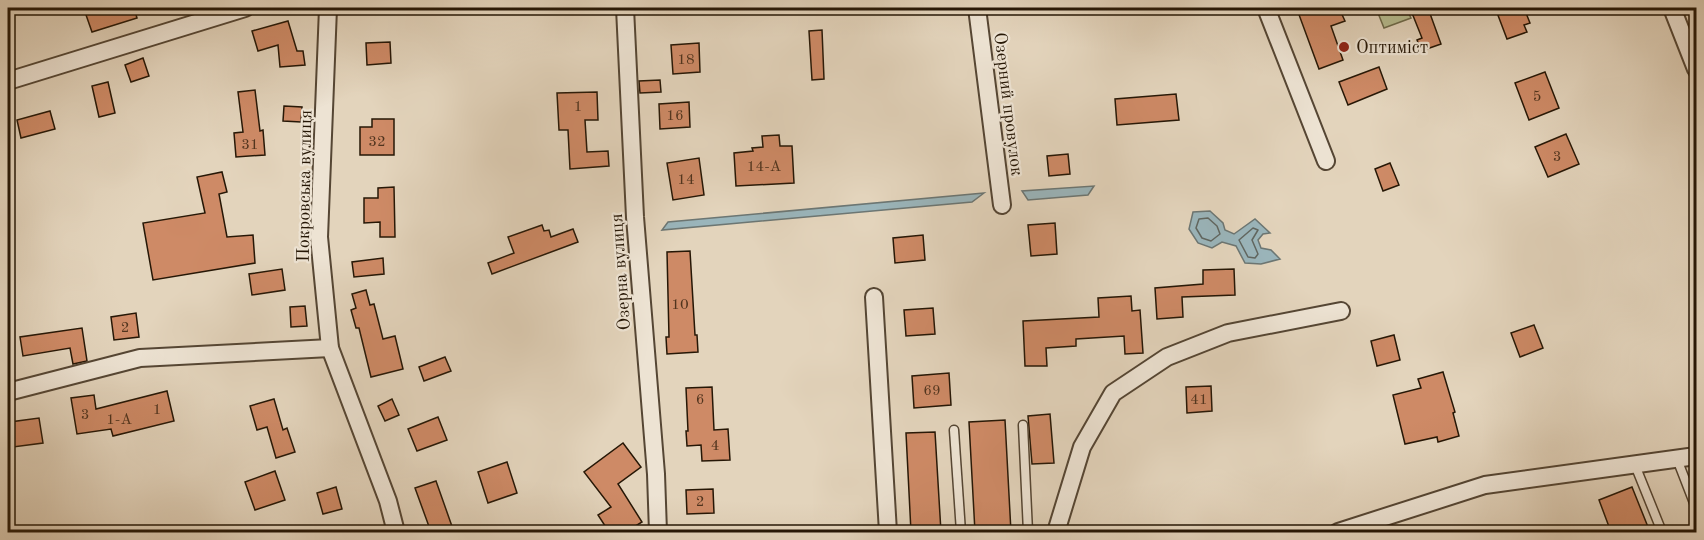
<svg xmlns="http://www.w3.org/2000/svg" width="1704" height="540" viewBox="0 0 1704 540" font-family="'Old Standard TT',serif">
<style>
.green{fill:#b6bc8f;stroke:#6e6a4a;stroke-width:1.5}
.water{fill:#9ab5bb;stroke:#6c7673;stroke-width:1.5}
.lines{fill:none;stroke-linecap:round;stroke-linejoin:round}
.shore{stroke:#606660;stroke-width:1.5}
.building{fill:#ce8a66;stroke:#261706;stroke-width:1.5}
.service-casing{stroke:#554634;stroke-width:11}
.minor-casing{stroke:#554634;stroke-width:20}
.service{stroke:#ede3d3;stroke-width:8}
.minor{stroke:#ede3d3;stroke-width:16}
.poi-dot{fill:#8f2418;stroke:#ede3d3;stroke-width:2}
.labels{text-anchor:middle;stroke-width:4.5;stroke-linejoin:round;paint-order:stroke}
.number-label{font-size:15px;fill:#50341e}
.poi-label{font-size:18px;fill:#261706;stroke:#ede3d3;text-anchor:start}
.street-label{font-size:18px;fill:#261706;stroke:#ede3d3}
</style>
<rect width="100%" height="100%" fill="#e3d4bc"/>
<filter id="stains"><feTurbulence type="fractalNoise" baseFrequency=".00333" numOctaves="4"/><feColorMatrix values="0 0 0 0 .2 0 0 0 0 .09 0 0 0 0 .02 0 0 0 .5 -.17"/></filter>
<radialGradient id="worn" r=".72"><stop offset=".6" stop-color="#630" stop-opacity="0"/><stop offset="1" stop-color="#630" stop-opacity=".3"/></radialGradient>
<path class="green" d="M1376,8H1406L1411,18L1384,28Z"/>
<g class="water">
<path d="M1094,186L1088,195L1028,200L1022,191Z"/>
<path d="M984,193L972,202L662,230L668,222Z"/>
<path d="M1210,211L1223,223L1225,230L1234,234L1255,219L1270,233L1263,234L1258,240L1261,248L1271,250L1280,259L1261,264L1245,263L1236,246L1222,242L1212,248L1198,243L1189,229L1193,212Z"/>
</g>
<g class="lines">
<g class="shore">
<path d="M1208,218L1217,226L1220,234L1211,241L1202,238L1196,228L1199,219Z"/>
<path d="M1253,228L1258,230L1252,240L1258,254L1255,258L1248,257L1239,240Z"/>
</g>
</g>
<g class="building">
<path d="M98,8H134L137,18L92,32L85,12Z"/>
<path d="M1308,8H1339L1345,21L1331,26L1343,60L1319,69L1298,12Z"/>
<path d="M1410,8H1428L1441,44L1421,51L1417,40L1422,38Z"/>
<path d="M1504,8H1524L1530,23L1524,25L1527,32L1507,39L1496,10Z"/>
<path d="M288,21L297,51H303L305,65L280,67L278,45L258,51L252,31Z"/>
<path d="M822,30L824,79L812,80L809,31Z"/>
<path d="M390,42L391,63L367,65L366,43Z"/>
<path d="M699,43L700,72L673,74L671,45Z"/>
<path d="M143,58L149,76L131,82L125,65Z"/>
<path d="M1379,67L1387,89L1348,105L1339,82Z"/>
<path d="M1545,72L1559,108L1529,120L1515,83Z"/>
<path d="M660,80L661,92L640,93L639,81Z"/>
<path d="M108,82L115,113L99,117L92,86Z"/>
<path d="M255,90L260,131L263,130L265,155L236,157L234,133L243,132L238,92Z"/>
<path d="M597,92L598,120H585L587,152L608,151L609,166L570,169L568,130H559L557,93Z"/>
<path d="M1176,94L1179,120L1117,125L1115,99Z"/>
<path d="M689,102L690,127L660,129L659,104Z"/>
<path d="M284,106L302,107L301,122L283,121Z"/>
<path d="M50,111L55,129L21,138L17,120Z"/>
<path d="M372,119H394V155H360V127H372Z"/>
<path d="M1566,134L1579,164L1548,177L1535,147Z"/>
<path d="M779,135L780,146H792L794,183L736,186L734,153L753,151L752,148L763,147L762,136Z"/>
<path d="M1068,154L1070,174L1049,176L1047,156Z"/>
<path d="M699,158L704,195L673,200L667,163Z"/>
<path d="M1390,163L1399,185L1383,191L1375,169Z"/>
<path d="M222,172L227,192L219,194L227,237L253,235L255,263L153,280L143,223L205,213L197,177Z"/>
<path d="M394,187L395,237H380V222L364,223V198H378V188Z"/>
<path d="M1055,223L1057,254L1031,256L1028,225Z"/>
<path d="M542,225L544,231L549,230L551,237L573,229L578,242L492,274L488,263L514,253L508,237Z"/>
<path d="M923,235L925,260L895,263L893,238Z"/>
<path d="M690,251L695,335H697L698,352L667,354L666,337H669L667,252Z"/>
<path d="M383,258L384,274L354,277L352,262Z"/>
<path d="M282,269L285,290L252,295L249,274Z"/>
<path d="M1234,269L1235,295L1182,297L1183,317L1157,319L1155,288L1203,284V270Z"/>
<path d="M366,290L370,305L374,304L383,339L395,336L403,369L371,377L359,328H356L351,310L356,308L352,294Z"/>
<path d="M1131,296L1132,311L1140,310L1143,353L1125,354L1124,336L1076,339V346L1046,348L1047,366H1025L1023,321L1099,317L1098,298Z"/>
<path d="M305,306L307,326L291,327L290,307Z"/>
<path d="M933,308L935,334L906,336L904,310Z"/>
<path d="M136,313L139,337L114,340L111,317Z"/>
<path d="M1534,325L1543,348L1520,357L1511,333Z"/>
<path d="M82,328L87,361L73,364L70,348L23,356L20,337Z"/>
<path d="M1394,335L1400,360L1377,366L1371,341Z"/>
<path d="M445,357L451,371L424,381L419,367Z"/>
<path d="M1443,372L1455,412L1453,413L1459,436L1438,442L1437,437L1405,444L1393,395L1421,388L1418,379Z"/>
<path d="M949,373L951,405L914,408L912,376Z"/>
<path d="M1211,386L1212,411L1187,413L1186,387Z"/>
<path d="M712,387L714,430L728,429L730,460L702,461L701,445L687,446L686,431H688L686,388Z"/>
<path d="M167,391L174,421L113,436L111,429L77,434L71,398L94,395L96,409Z"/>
<path d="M274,399L283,430L287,428L295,452L276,458L267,427L257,430L250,406Z"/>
<path d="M392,399L399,415L385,421L378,406Z"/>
<path d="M1050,414L1054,463L1032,464L1028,416Z"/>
<path d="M438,417L447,440L417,451L408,429Z"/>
<path d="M39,418L43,443L13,447L10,422Z"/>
<path d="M1005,420L1011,532H975L969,422Z"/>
<path d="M935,432L941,532H911L906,433Z"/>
<path d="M623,443L641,467L618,484L642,522L626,532H609L598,515L611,507L584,472Z"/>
<path d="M507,462L517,493L488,503L478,472Z"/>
<path d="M275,471L285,500L255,510L245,482Z"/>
<path d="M436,481L454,532H431L415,488Z"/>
<path d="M336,487L342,509L323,514L317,493Z"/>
<path d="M1632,487L1650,532H1611L1599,500Z"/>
<path d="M713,489L714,513L687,514L686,490Z"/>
</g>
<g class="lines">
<defs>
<g id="service">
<path d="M1023,425L1028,532"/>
<path d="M954,430L961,532"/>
<path d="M1677,459L1696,508"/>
<path d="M1635,465L1662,532"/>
</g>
<g id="minor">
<path d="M328,8L319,237L330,348L388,501L396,532"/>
<path d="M625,8L635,217L656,474L658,532"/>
<path d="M977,8L1002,205"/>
<path d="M1266,8L1326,161"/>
<path d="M1672,8L1696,69"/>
<path d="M8,81L245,8"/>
<path d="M874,297L888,532"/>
<path d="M8,392L140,358L330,348"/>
<path d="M1056,532L1082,447L1113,393L1167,357L1228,333L1341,311"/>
<path d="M1338,532L1485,485L1696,456"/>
</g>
</defs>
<use href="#service" class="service-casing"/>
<use href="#minor" class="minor-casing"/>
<use href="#service" class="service"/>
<use href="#minor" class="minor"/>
</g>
<circle class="poi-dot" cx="1344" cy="47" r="6"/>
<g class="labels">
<g class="number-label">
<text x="686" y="64">18</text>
<text x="1537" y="101">5</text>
<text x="578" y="111">1</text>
<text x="675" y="120">16</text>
<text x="377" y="146">32</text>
<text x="250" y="149">31</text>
<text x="1557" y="161">3</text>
<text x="764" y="171">14-А</text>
<text x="686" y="184">14</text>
<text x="680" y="309">10</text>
<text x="125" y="332">2</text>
<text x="932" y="395">69</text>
<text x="700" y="404">6</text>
<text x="1199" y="404">41</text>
<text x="157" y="414">1</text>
<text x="85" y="419">3</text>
<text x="119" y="424">1-А</text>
<text x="715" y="450">4</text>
<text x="700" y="506">2</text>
</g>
<g class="poi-label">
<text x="1356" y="53">Оптиміст</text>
</g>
<g class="street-label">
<text transform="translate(1009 104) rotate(83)" y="6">Озерний провулок</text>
<text transform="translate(304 186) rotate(-89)" y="6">Покровська вулиця</text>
<text transform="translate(620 272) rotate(-94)" y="6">Озерна вулиця</text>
</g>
</g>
<rect width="1704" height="540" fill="none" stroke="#e3d4bc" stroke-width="30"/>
<rect x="9" y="9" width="1686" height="522" fill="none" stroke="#261706" stroke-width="3"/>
<rect x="15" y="15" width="1674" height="510" fill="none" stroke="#261706" stroke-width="1.5"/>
<rect width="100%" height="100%" filter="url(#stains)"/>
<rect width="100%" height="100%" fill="url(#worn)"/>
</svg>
